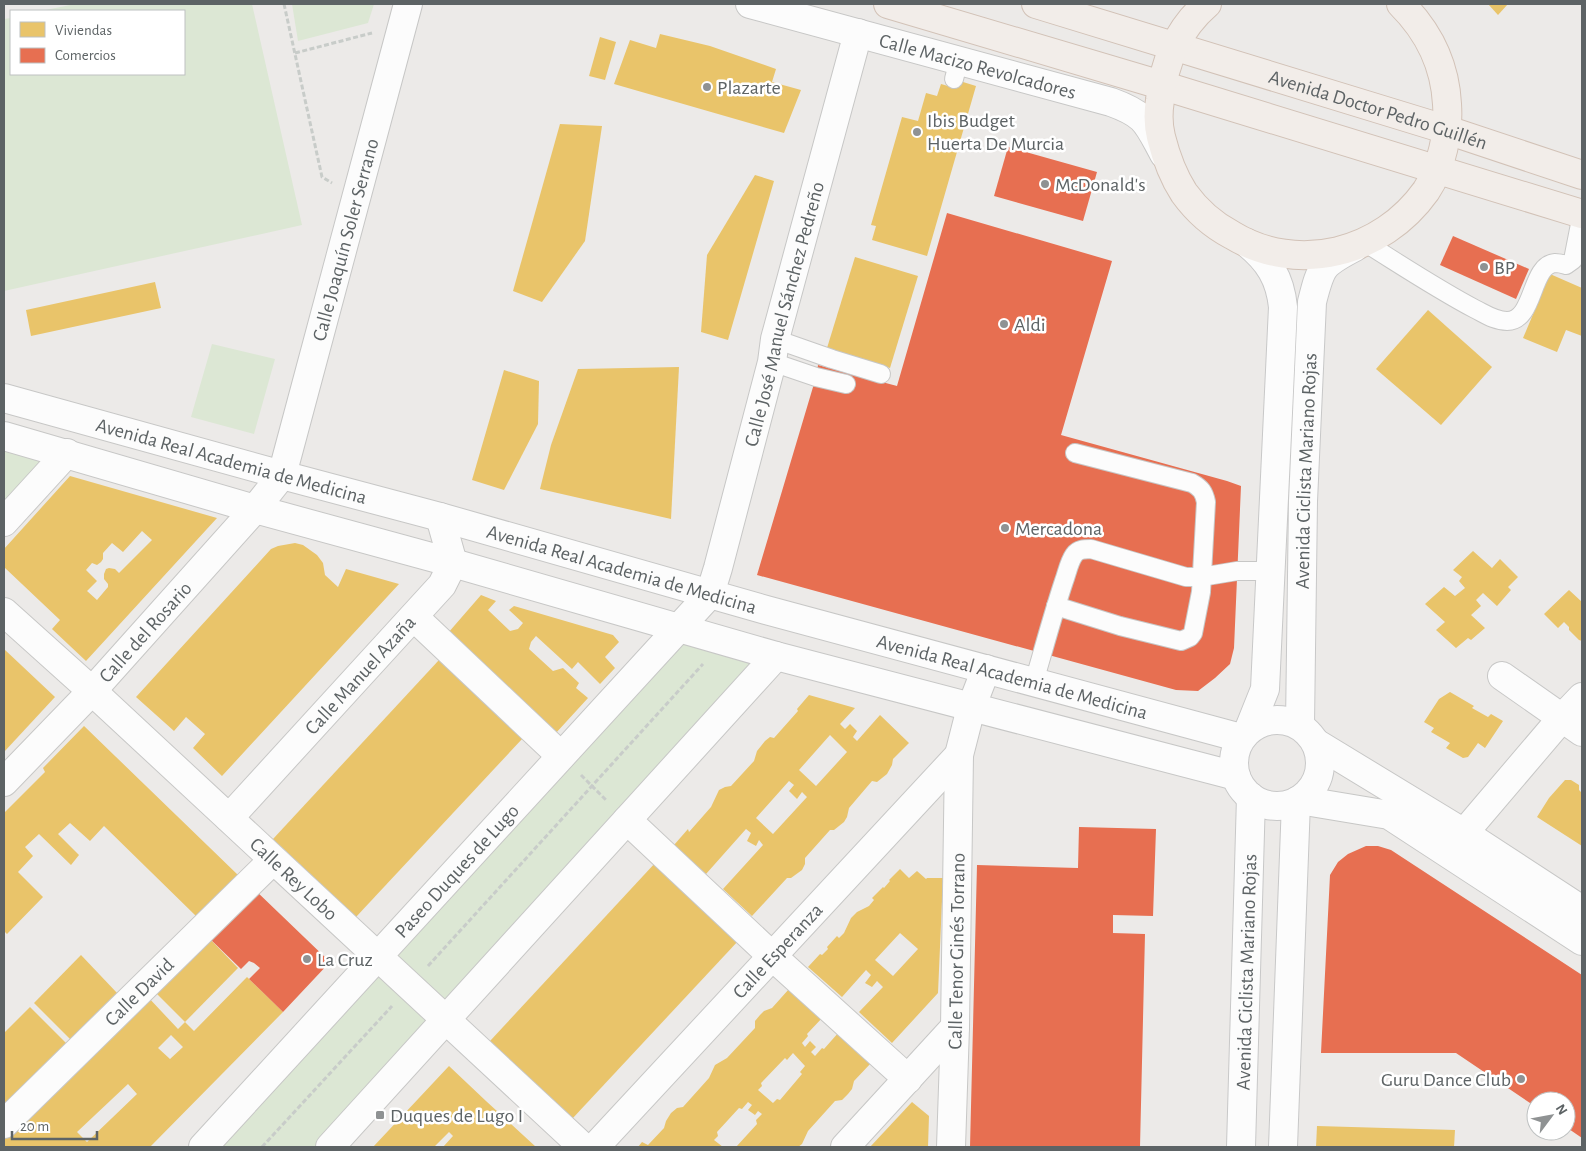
<svg xmlns="http://www.w3.org/2000/svg" width="1586" height="1151" viewBox="0 0 1586 1151" font-family="'Alegreya Sans',sans-serif">
<style>
.green{fill:#dce7d4}
.homes{fill:#e9c46a;fill-rule:evenodd}
.shops{fill:#e76f51}
.lines{fill:none;stroke-linecap:round;stroke-linejoin:round}
.lane-casing{stroke:#c7c7c6;stroke-width:20}
.street-casing{stroke:#c7c7c6;stroke-width:30}
.secondary-casing{stroke:#c8c8c8;stroke-width:30}
.primary-casing{stroke:#d2c2b7;stroke-width:30}
.path{stroke:#c8ccc9;stroke-width:3;stroke-dasharray:5 2.5;stroke-linecap:butt}
.lane{stroke:#fcfcfc;stroke-width:18}
.street{stroke:#fcfcfc;stroke-width:28}
.secondary{stroke:#fcfcfc;stroke-width:28}
.primary{stroke:#f2ede9;stroke-width:28}
.poi-dot{fill:#8f9293;stroke:#fff;stroke-width:2}
.labels{text-anchor:middle;stroke-width:5;stroke-linejoin:round;paint-order:stroke}
.street-label{font-size:20px;fill:#5d6365;stroke:#fff}
.poi-label{font-size:20px;fill:#5d6365;stroke:#fff;text-anchor:start}
</style>
<rect width="100%" height="100%" fill="#eceae8"/>
<g class="green">
<path d="M75,4H252L302,225L4,291V19L11,18V74H184V11H41Z"/>
<path d="M292,4H374L368,23L298,41Z"/>
<path d="M212,344L275,359L254,434L191,417Z"/>
<path d="M4,436L67,453L4,522Z"/>
<path d="M679,628L776,656L330,1147H203Z"/>
</g>
<g class="homes">
<path d="M1488,4H1508L1498,15Z"/>
<path d="M660,34L710,46L776,69L772,82L801,90L784,133L614,84L630,40L656,48Z"/>
<path d="M600,37L616,42L605,80L589,76Z"/>
<path d="M950,78L976,86L927,256L872,240L876,226L871,225L902,117L918,121L926,93L937,96L941,84L948,86Z"/>
<path d="M560,124L602,126L585,241L542,302L513,291Z"/>
<path d="M755,175L774,181L728,340L701,332L707,255Z"/>
<path d="M855,257L918,276L890,368L827,348Z"/>
<path d="M1550,274L1582,288V336L1566,330L1557,352L1523,338Z"/>
<path d="M155,282L161,308L31,336L26,310Z"/>
<path d="M1428,310L1492,367L1441,425L1376,369Z"/>
<path d="M679,367L671,519L540,489L551,445L578,369Z"/>
<path d="M504,370L539,381L538,424L504,490L472,480Z"/>
<path d="M70,476L217,518L86,661L52,629L60,620L4,567V549ZM142,531L152,540L119,573L115,569L109,568L106,569L104,574V579L108,584V587L97,600L87,591L97,581L86,570L92,563L97,565L101,562L103,559V553L112,543L123,552Z"/>
<path d="M295,543L303,545L317,555L323,563L325,575L338,587L346,569L399,584L222,776L193,748L205,734L186,717L174,731L136,697L271,549L278,546Z"/>
<path d="M1473,551L1492,568L1500,559L1518,577L1508,587L1511,590L1497,606L1483,593L1476,600L1481,606L1471,615L1485,628L1471,640L1468,638L1456,648L1436,630L1445,622L1425,604L1444,587L1455,596L1465,588L1459,581L1462,577L1453,570Z"/>
<path d="M1569,590L1582,602V641L1579,640L1569,630V627L1564,622L1558,628L1544,614Z"/>
<path d="M481,595L496,601L488,610L510,631L518,629L523,623L509,610L514,606L613,635L619,642L605,657L615,668L600,684L578,662L572,669L536,636L531,642L529,649L553,671L563,668L579,683L576,688L588,698L555,734L448,633Z"/>
<path d="M4,649L55,697L4,752Z"/>
<path d="M439,660L523,738L356,917L273,839Z"/>
<path d="M1450,692L1474,706L1472,708L1488,717L1491,714L1503,721L1485,748L1478,743L1468,757L1463,758L1446,748L1450,743L1431,732L1434,728L1424,722L1439,699Z"/>
<path d="M809,695L855,708L840,724L845,729L850,724L857,731L853,737L857,741L880,715L909,743L893,759L892,765L887,774L877,782L872,781L849,808L847,817L844,822L834,830H830L805,858V864L802,870L791,878H787L752,916L723,889L763,845L759,840L756,846L747,841L751,833L746,829L706,874L674,845L688,829L689,832L711,807L719,790L725,787L731,786L754,761L757,751L765,741L770,737L774,738L798,711L797,709ZM830,735L847,752L816,786L799,770ZM789,781L794,785L789,791L797,799L802,792L807,797L773,834L756,818Z"/>
<path d="M84,726L238,875L196,916L104,826L90,841L70,823L58,834L79,855L71,865L39,834L25,847L33,856L18,872L43,897L7,934L4,931V813L45,772L43,768Z"/>
<path d="M1565,780H1571L1579,785V790L1582,793V846L1537,817L1549,798Z"/>
<path d="M656,862L739,940L572,1119L490,1041Z"/>
<path d="M900,869L909,878L917,871L926,879L927,878H943L938,993L892,1043L859,1012L883,987L877,981L872,987L865,983L871,975L866,970L842,997L808,967L820,954L822,955L828,949L827,947L837,936L839,938L844,933L851,918L857,912L869,906L874,900L872,898L883,887L884,888L890,881L889,880ZM900,933L918,949L893,976L875,960Z"/>
<path d="M207,936L238,968L185,1022L153,990Z"/>
<path d="M81,955L118,994L71,1040L34,1003Z"/>
<path d="M247,977L283,1012L150,1147H4V1135L147,996L178,1029L185,1022L194,1031ZM171,1035L183,1047L170,1059L158,1048ZM128,1084L137,1094L87,1142L77,1132Z"/>
<path d="M789,989L823,1017L807,1034L808,1036L802,1043L805,1047L810,1041L816,1047L811,1052L815,1056L822,1048L824,1049L839,1032L871,1063L854,1081L852,1089L848,1094L842,1100L835,1101L808,1131L802,1144L798,1147H736L757,1124L756,1120L762,1114L758,1111L755,1115L748,1110L752,1105L748,1102L742,1109L739,1108L717,1132L718,1136L714,1140L723,1147H638L642,1142L648,1145L664,1128L666,1121L671,1113L677,1108L683,1107L709,1078L715,1065L727,1058L755,1028V1021L760,1015L764,1011L772,1008ZM793,1053L805,1066L800,1072L802,1074L780,1100L777,1099L773,1103L758,1090L762,1086L761,1083L785,1058L787,1060Z"/>
<path d="M30,1007L68,1045L4,1107V1033Z"/>
<path d="M449,1066L486,1101L536,1147H443L453,1136L449,1132L434,1147H373Z"/>
<path d="M912,1102L929,1116L928,1147H870Z"/>
<path d="M1317,1126L1455,1130L1454,1147H1316Z"/>
</g>
<g class="shops">
<path d="M1008,147L1097,172L1083,221L994,196Z"/>
<path d="M947,213L1112,261L1061,435L1227,481L1241,486L1234,648L1230,664L1215,678L1198,691L1176,690L757,575L816,377L818,365L897,386Z"/>
<path d="M1453,236L1529,269L1516,299L1440,265Z"/>
<path d="M1079,827L1156,829L1153,916L1113,915V933L1145,934L1140,1147H970L977,865L1078,868Z"/>
<path d="M1366,846H1378L1391,850L1582,975V1138L1566,1127V1101H1536V1107L1456,1053H1321L1330,875L1338,862L1348,854Z"/>
<path d="M254,889L330,962L283,1012L249,979L260,968L254,963L249,961L241,969L207,936Z"/>
</g>
<g class="lines">
<defs>
<g id="lane">
<path d="M954,79L959,60"/>
<path d="M1364,242C1401,265 1437,289 1475,309C1485,314 1495,321 1507,321C1535,321 1530,265 1555,263C1558,263 1563,264 1566,265L1573,260L1582,214"/>
<path d="M775,339L832,359L881,374"/>
<path d="M772,362L816,377L846,384"/>
<path d="M1056,606L1120,626L1181,641L1190,637L1193,633L1201,592L1206,502C1204,492 1201,488 1192,483L1075,453"/>
<path d="M1034,682C1044,648 1053,614 1064,581C1067,573 1069,562 1074,555C1078,549 1085,549 1091,549L1186,577H1201L1237,571H1271"/>
</g>
<g id="street">
<path id="s1" d="M750,4L1111,102C1147,115 1147,123 1164,154"/>
<path id="s2" d="M4,398L282,475L440,517L766,610L1241,738"/>
<path d="M4,436L255,509L453,563L776,656L1236,776"/>
<path d="M4,522L67,453"/>
<path id="s3" d="M4,612L92,691L583,1147"/>
<path d="M414,617L561,756"/>
<path d="M1502,676L1582,732"/>
<path d="M1316,743L1464,833L1582,910"/>
<path id="s4" d="M4,782L92,691L255,509L282,475L408,4"/>
<path d="M1299,800L1389,815L1582,941"/>
<path id="s5" d="M229,818L442,585L453,563L440,517"/>
<path d="M627,820L772,956L908,1079"/>
<path d="M1464,833L1561,719L1582,697"/>
<path id="s6" d="M4,1124L273,860"/>
<path id="s7" d="M203,1147L710,594L718,568L772,362L775,339L858,33"/>
<path d="M330,1147L776,656"/>
<path id="s8" d="M595,1147L959,755"/>
<path d="M845,1147L955,1027"/>
<path id="s9" d="M951,1147L955,1027L959,755L971,708L986,669"/>
</g>
<g id="secondary">
<path d="M1247,243C1269,261 1280,278 1283,307L1265,689L1249,729"/>
<circle cx="1277" cy="763" r="43"/>
<path id="s10" d="M1300,725L1303,501L1312,302C1321,266 1322,264 1355,247"/>
<path id="s11" d="M1241,1147L1251,797"/>
<path d="M1283,1147L1296,802"/>
</g>
<g id="primary">
<path d="M888,4L1161,85L1582,214"/>
<path id="s12" d="M1036,4L1438,127L1582,175"/>
<path d="M1207,4C1178,29 1164,62 1160,100C1158,112 1158,125 1161,137C1166,157 1173,176 1184,193C1197,211 1213,225 1232,235C1298,275 1382,253 1426,191C1442,167 1449,132 1447,104C1445,65 1428,31 1401,4"/>
</g>
</defs>
<use href="#lane" class="lane-casing"/>
<use href="#street" class="street-casing"/>
<use href="#secondary" class="secondary-casing"/>
<use href="#primary" class="primary-casing"/>
<g class="path">
<path d="M284,4L322,177L332,183"/>
<path d="M295,53L372,33"/>
<path d="M581,775L607,801"/>
<path d="M428,966L703,664"/>
<path d="M262,1147L392,1006"/>
</g>
<use href="#lane" class="lane"/>
<use href="#street" class="street"/>
<use href="#secondary" class="secondary"/>
<use href="#primary" class="primary"/>
</g>
<g class="poi-dot">
<circle cx="707" cy="87" r="5"/>
<circle cx="917" cy="132" r="5"/>
<circle cx="1045" cy="184" r="5"/>
<circle cx="1484" cy="267" r="5"/>
<circle cx="1004" cy="324" r="5"/>
<circle cx="1005" cy="528" r="5"/>
<circle cx="307" cy="959" r="5"/>
<circle cx="1521" cy="1079" r="5"/>
<rect x="375" y="1110" width="10" height="10" rx="2.5"/>
</g>
<g class="labels">
<g class="street-label">
<text dy="7" stroke="none"><textPath href="#s1" startOffset="236">Calle Macizo Revolcadores</textPath></text>
<text dy="7" stroke="none"><textPath href="#s12" startOffset="358">Avenida Doctor Pedro Guillén</textPath></text>
<text dy="7" stroke="none"><textPath href="#s4" startOffset="658">Calle Joaquín Soler Serrano</textPath></text>
<text dy="7" stroke="none"><textPath href="#s7" startOffset="1040">Calle José Manuel Sánchez Pedreño</textPath></text>
<text dy="7" stroke="none"><textPath href="#s2" startOffset="236">Avenida Real Academia de Medicina</textPath></text>
<text dy="7" stroke="none"><textPath href="#s10" startOffset="254">Avenida Ciclista Mariano Rojas</textPath></text>
<text dy="7" stroke="none"><textPath href="#s2" startOffset="641">Avenida Real Academia de Medicina</textPath></text>
<text dy="7" stroke="none"><textPath href="#s4" startOffset="206">Calle del Rosario</textPath></text>
<text dy="7" stroke="none"><textPath href="#s5" startOffset="194">Calle Manuel Azaña</textPath></text>
<text dy="7" stroke="none"><textPath href="#s2" startOffset="1046">Avenida Real Academia de Medicina</textPath></text>
<text dy="7" stroke="none"><textPath href="#s7" startOffset="375">Paseo Duques de Lugo</textPath></text>
<text dy="7" stroke="none"><textPath href="#s3" startOffset="394">Calle Rey Lobo</textPath></text>
<text dy="7" stroke="none"><textPath href="#s8" startOffset="268">Calle Esperanza</textPath></text>
<text dy="7" stroke="none"><textPath href="#s9" startOffset="196">Calle Tenor Ginés Torrano</textPath></text>
<text dy="7" stroke="none"><textPath href="#s11" startOffset="175">Avenida Ciclista Mariano Rojas</textPath></text>
<text dy="7" stroke="none"><textPath href="#s6" startOffset="189">Calle David</textPath></text>
</g>
<g class="poi-label">
<text x="717" y="94">Plazarte</text>
<text x="927" y="127">Ibis Budget<tspan x="927" dy="23">Huerta De Murcia</tspan></text>
<text x="1055" y="191">McDonald's</text>
<text x="1494" y="274">BP</text>
<text x="1014" y="331">Aldi</text>
<text x="1015" y="535">Mercadona</text>
<text x="317" y="966">La Cruz</text>
<text x="1511" y="1086" text-anchor="end">Guru Dance Club</text>
<text x="390" y="1122">Duques de Lugo I</text>
</g>
</g>
<rect width="1586" height="1151" fill="none" stroke="#5d6365" stroke-width="10"/>
<rect x="10" y="10" width="175" height="65" fill="#ffffff" stroke="#bec1c1"/>
<rect x="20" y="22" width="25" height="15" fill="#e9c46a" stroke="#bec1c1"/>
<text x="55" y="35" font-size="15" fill="#5d6365">Viviendas</text>
<rect x="20" y="48" width="25" height="15" fill="#e76f51" stroke="#bec1c1"/>
<text x="55" y="60" font-size="15" fill="#5d6365">Comercios</text>
<g transform="translate(1551 1116) rotate(58)"><circle r="24" fill="#ffffff" stroke="#bec1c1"/>
<path d="M0-4L9 19L0 12L-9 19Z" fill="#8f9293"/>
<text y="-8" font-size="14" font-weight="bold" text-anchor="middle" fill="#5d6365">N</text>
</g>
<path d="M12 1131v8h85v-8" fill="none" stroke="#5d6365" stroke-width="2.5"/>
<text x="20" y="1131" font-size="15" fill="#5d6365" stroke="#ffffff" stroke-width="4" paint-order="stroke">20 m</text>
</svg>
